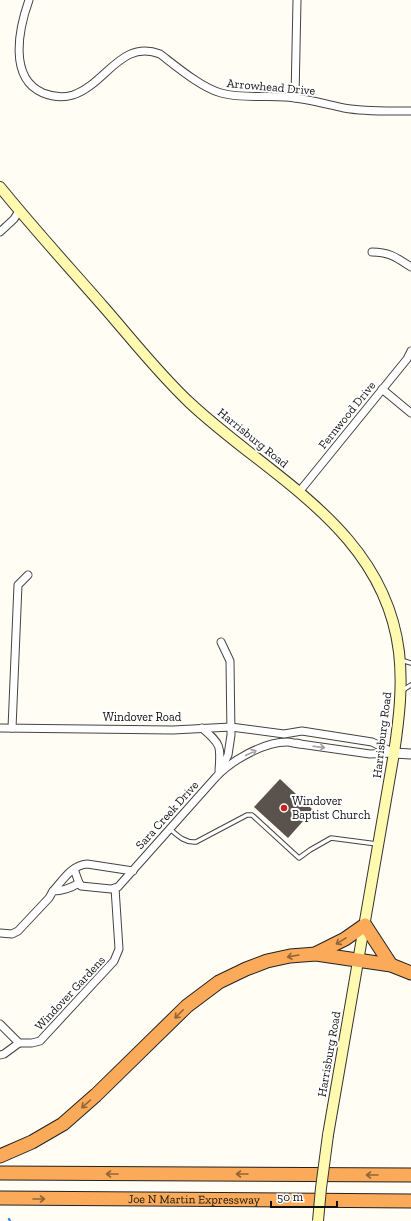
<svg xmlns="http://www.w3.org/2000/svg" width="411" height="1221" viewBox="0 0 411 1221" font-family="'Zilla Slab',serif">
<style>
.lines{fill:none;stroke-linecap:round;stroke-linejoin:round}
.stream{stroke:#3a8ed4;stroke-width:2.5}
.building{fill:#5a524c}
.service-casing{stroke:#444;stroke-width:5.5}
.minor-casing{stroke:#444;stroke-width:9}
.tertiary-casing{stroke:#444;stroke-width:11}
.secondary-casing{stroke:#333;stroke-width:12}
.motorway-casing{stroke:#222;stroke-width:15}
.service{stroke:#fff;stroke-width:3.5}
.minor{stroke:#fff;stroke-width:7}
.tertiary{stroke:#fff;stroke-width:9}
.secondary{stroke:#fffaaf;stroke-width:10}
.motorway{stroke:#faaa58;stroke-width:13}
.secondary-bridge-casing{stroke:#333;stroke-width:12;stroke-linecap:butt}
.secondary-bridge{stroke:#fffaaf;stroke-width:10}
.oneway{stroke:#a0a0a0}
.oneway2{stroke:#916538}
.poi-dot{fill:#c92121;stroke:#fff;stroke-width:1.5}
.labels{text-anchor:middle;stroke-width:4;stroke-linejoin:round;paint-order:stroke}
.street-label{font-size:12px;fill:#111;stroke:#fff}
.poi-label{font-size:12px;fill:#111;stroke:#fff;text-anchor:start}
</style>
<rect width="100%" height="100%" fill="#fffdf4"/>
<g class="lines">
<path class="stream" d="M9,1219L10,1221"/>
</g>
<path class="building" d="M280,779L313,810L288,838L254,807Z"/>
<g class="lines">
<defs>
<g id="service">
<path d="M401,660L411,663"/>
<path d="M403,690L411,685"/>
<path d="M170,829C178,836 185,843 196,842L247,815H252L299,858L310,850L331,838L377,844"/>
</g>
<g id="minor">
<path d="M29,0C19,28 8,78 43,93C53,97 63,98 73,95C106,84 121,39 160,54C177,67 202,88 221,93C242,99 264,95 285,97C305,98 325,104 344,108C366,112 389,111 411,111"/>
<path d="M295,98L297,0"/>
<path d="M0,232L14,219L19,211"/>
<path d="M372,252C390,252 397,258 411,267"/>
<path d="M382,389L411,413"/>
<path d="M299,492L407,359L411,351"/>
<path d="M0,728L173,730L231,727L284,734L302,731L372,742L394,753"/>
<path d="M12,728L18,585L28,575"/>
<path d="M202,728C221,744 221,746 219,770"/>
<path d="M297,743L300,744L370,754L394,753"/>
<path d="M219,773L228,755L231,735L230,661L221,642"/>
<path d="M74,869L79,883"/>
<path d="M79,883L81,886L111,889L118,887L216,777C232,760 264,742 287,742C291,742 296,744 300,744"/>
<path d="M53,891C63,880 72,865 87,864L133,871"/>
<path d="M0,933L12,934L18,931L49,898L53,891C62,891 71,888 79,883"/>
<path d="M0,1024L19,1043H32L40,1041L114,961L119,949L115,888"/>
<path d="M0,1055L4,1054L19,1043"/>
</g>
<path id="tertiary" d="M394,753L411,754"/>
<path id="secondary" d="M0,187C33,228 68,266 102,305C131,338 158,373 190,403C270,478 384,529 399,652C403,686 399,719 394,753L328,1135"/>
<g id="motorway">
<path d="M317,953L345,939L365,925L391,965"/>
<path d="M0,1156L32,1142L63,1124L96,1095L187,1006L219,982L246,969L267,961L290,956L316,954L391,965L411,973"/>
<path d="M0,1173L411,1175"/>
<path id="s1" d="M0,1198L411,1201"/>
</g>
</defs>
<use href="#service" class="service-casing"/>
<use href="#minor" class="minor-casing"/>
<use href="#tertiary" class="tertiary-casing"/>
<use href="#secondary" class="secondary-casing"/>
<use href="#motorway" class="motorway-casing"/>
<use href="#service" class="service"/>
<use href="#minor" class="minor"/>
<use href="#tertiary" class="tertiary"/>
<use href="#secondary" class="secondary"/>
<use href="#motorway" class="motorway"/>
<defs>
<path id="secondary-bridge" d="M318,1221L321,1188L328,1135"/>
</defs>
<use href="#secondary-bridge" class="secondary-bridge-casing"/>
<use href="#secondary-bridge" class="secondary-bridge"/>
</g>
<defs><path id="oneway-shaft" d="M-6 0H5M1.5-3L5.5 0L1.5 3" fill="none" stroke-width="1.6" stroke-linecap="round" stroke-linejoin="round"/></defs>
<g class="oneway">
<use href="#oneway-shaft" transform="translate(319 747) rotate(7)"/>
<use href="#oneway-shaft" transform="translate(251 753) rotate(-25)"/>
</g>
<g class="oneway2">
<use href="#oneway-shaft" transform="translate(341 941) rotate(148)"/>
<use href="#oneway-shaft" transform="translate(293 956) rotate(170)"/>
<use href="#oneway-shaft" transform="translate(179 1014) rotate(135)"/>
<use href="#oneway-shaft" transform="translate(86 1104) rotate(138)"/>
<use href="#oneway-shaft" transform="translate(112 1174) rotate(-180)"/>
<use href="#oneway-shaft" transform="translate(242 1174) rotate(-180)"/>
<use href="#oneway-shaft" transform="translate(372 1175) rotate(-180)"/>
<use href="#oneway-shaft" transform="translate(39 1199)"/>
</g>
<circle class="poi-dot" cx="284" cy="808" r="4"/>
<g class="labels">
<g class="street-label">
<text transform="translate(271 87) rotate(5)" y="4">Arrowhead Drive</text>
<text transform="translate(347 415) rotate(-51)" y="4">Fernwood Drive</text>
<text transform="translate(253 438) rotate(39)" y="4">Harrisburg Road</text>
<text x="142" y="721">Windover Road</text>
<text transform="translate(382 735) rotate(-83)" y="4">Harrisburg Road</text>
<text transform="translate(167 815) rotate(-48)" y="4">Sara Creek Drive</text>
<text transform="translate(70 993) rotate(-47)" y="4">Windover Gardens</text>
<text transform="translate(329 1054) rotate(-80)" y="4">Harrisburg Road</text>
<text dy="4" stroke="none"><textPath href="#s1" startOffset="194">Joe N Martin Expressway</textPath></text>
</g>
<g class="poi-label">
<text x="292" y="805">Windover<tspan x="292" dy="14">Baptist Church</tspan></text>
</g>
</g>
<path d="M271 1201v6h66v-6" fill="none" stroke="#111111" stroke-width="2"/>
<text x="277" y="1201" font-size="12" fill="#111111" stroke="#ffffff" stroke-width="3" paint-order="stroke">50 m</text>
</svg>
